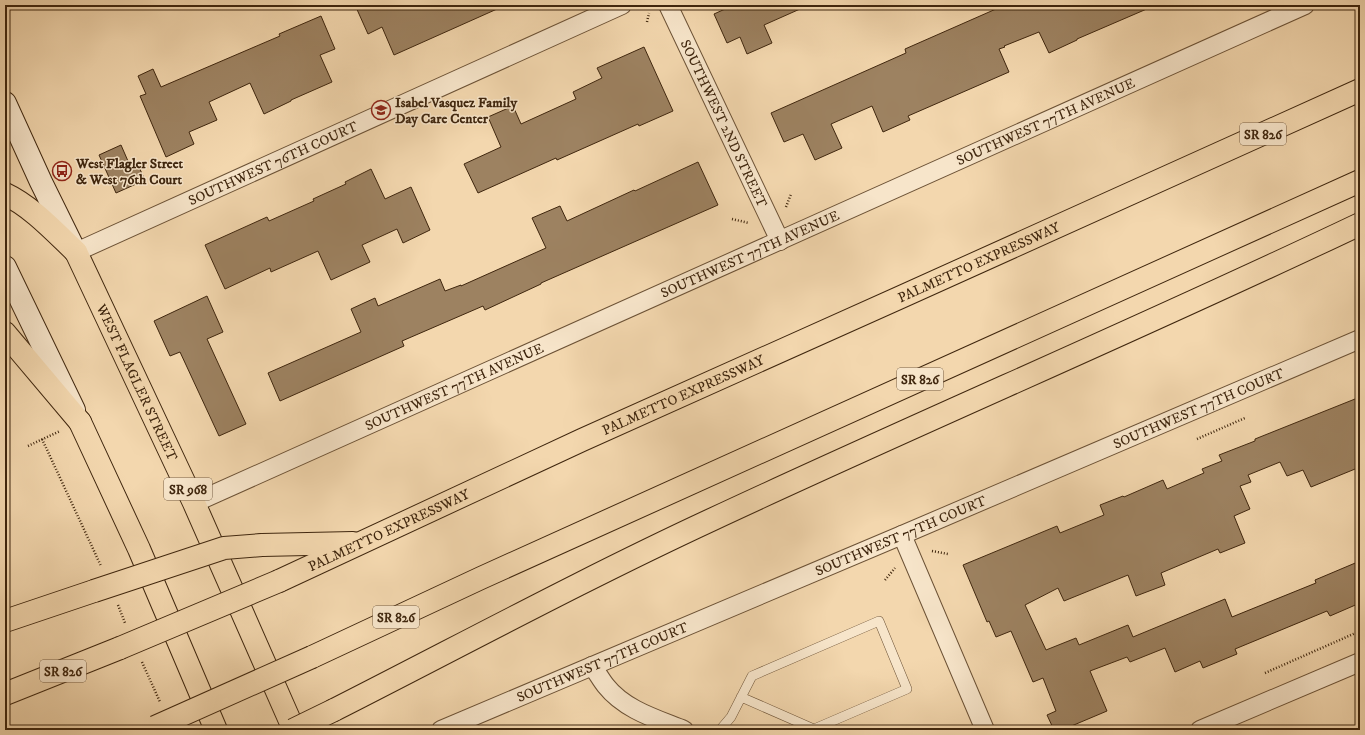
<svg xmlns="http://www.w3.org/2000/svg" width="1365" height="735" viewBox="0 0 1365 735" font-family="'IM FELL DW Pica',serif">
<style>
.building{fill:#9d8261;stroke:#3f260e}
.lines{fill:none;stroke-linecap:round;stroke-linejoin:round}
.service-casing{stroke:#6c5236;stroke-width:10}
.minor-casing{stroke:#6c5236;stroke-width:20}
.secondary-casing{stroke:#3f260e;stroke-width:24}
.primary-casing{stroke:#3f260e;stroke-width:24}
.motorway-casing{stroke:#3f260e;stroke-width:24}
.path{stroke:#3f260e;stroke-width:2.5;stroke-dasharray:1 2;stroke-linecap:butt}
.service{stroke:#f7e5ca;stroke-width:9}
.minor{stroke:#f7e5ca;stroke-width:18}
.secondary{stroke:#f7e5ca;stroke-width:22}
.primary{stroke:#f3d7ae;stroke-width:22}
.motorway{stroke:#f3d7ae;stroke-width:22}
.motorway-bridge-casing{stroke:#3f260e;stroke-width:24;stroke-linecap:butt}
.motorway-bridge{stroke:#f3d7ae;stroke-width:22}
.labels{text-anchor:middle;stroke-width:3;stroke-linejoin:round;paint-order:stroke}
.shield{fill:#f7e5ca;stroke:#765f46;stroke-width:1}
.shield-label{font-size:13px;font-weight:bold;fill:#3f260e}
.poi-label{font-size:14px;font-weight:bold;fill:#3f260e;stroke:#f7e5ca;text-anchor:start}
.street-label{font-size:14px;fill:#3f260e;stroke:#f7e5ca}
</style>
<rect width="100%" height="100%" fill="#f3d7ae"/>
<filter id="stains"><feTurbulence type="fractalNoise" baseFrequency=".005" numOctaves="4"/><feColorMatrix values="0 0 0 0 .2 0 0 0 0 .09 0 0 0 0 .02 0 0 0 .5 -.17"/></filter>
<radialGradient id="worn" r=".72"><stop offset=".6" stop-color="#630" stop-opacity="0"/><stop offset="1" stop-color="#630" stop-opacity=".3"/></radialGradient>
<g class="building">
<path d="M355,5H506L394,55L382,27L368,34Z"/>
<path d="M734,5H809L764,25L772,43L747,54L740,37L727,43L714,14Z"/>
<path d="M1005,5H1156L1077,39V40L1049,53L1039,32L1004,46L1005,47L999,49L1009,72L908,116L910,120L883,132L872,106L831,124L842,148L815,160L803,134L784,142L771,113L906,53L905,49Z"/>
<path d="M321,16L335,49L320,55L332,82L291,100V101L264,114L250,83L209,102L217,120L189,132L194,144L166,157L140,96L146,94L138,76L153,69L161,87L280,36L279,34Z"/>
<path d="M644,47L673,111L639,126L638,124L557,160L556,158L478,193L464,164L501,147L488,117L513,106L521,124L576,99L573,92L602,78L597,68Z"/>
<path d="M121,145L131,168L138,165L145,180L116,193L99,155Z"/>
<path d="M698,162L718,205L541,283V284L485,310L483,306L402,341L404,346L280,401L268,373L361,332L351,309L375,298L378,306L440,279L445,291L461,285V286L546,248L532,218L560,206L567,221L634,190L635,191Z"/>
<path d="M371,169L385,199L411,187L430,230L403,243L397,229L362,245L370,262L331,280L318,251L271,272L270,268L225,289L205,245L267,217L269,221L314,201L313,199L346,184L345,182Z"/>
<path d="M207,296L223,332L207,339L246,424L219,436L180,352L170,356L154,321Z"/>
<path d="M1360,397V467L1311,487L1303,470L1287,476L1280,462L1248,475L1251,482L1240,486L1250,509L1234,516L1245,543L1220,553L1218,549L1161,573L1165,585L1136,596L1128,575L1064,601L1058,588L1025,605L1046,650L1076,638L1079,645L1128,625L1133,637L1225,599L1232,617L1316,583L1315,580L1360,561V603L1330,616L1327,611L1235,649L1237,654L1203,668L1200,661L1175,672L1165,648L1130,662L1127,657L1090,671L1107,711L1062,730H1054L1047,715L1056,711L1043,678L1033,682L1011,631L996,637L989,621L987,622L963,565L1057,526L1060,533L1104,515L1100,505L1123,496L1124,497L1163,480L1167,489L1204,473L1202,469L1222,461L1219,455L1255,441V439Z"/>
</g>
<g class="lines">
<defs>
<path id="service" d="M720,730L731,717L752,676L879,621L907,689L814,729L741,697"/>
<g id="minor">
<path id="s1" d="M668,5L780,241"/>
<path id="s2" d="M76,252L622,5"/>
<path id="s3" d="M194,503L1305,5"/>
<path d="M902,535L985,730"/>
<path d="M592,666C597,672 601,680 606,686C625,710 657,719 684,730"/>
<path id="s4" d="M441,730L902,535L1360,339"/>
<path d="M1200,730L1360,662"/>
</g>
<g id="secondary">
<path d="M5,103L41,182L75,251"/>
<path d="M5,267L74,410"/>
</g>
<g id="primary">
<path id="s5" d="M76,252L194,503L294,730"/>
<path d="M80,422L139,549L216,730"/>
</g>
<g id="motorway">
<path d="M5,194C31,206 55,232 76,252"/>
<path d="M5,333L80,422"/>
<path d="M262,545L353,543"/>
<path id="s6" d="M279,581L582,440L901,297L1360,90"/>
<path d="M5,621L94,591"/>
<path d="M312,657L481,578L1360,181"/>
<path d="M5,694L120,648"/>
<path d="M334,710C460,646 584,579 711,520C927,419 1146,326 1360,224"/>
</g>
</defs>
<use href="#service" class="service-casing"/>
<use href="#minor" class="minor-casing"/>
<use href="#secondary" class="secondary-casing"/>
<use href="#primary" class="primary-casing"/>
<use href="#motorway" class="motorway-casing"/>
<g class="path">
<path d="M647,22L649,13"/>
<path d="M786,207L791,194"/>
<path d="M732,219L749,223"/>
<path d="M42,439L101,566"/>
<path d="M1197,439L1245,418"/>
<path d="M28,446L60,431"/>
<path d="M932,551L948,554"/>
<path d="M885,580L895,568"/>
<path d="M118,605L125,623"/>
<path d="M142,662L160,702"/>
<path d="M1265,673L1360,631"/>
</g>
<use href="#service" class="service"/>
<use href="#minor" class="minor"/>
<use href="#secondary" class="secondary"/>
<use href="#primary" class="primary"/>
<use href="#motorway" class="motorway"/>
<defs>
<g id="motorway-bridge">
<path d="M94,591L224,548L262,545"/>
<path d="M120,648L279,581"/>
<path d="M155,727L312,657"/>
<path d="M293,730L334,710"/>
</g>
</defs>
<use href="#motorway-bridge" class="motorway-bridge-casing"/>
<use href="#motorway-bridge" class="motorway-bridge"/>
</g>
<defs>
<symbol id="school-ring" viewBox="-11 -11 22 22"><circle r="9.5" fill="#f7e5ca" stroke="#8f2418" stroke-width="1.5"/><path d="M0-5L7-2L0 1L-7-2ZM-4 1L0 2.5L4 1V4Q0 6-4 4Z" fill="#8f2418"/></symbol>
<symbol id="bus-ring" viewBox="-11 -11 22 22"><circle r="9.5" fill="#f7e5ca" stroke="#8f2418" stroke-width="1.5"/><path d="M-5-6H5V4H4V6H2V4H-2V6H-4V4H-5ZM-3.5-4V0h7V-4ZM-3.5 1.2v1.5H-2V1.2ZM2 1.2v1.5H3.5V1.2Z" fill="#8f2418"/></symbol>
</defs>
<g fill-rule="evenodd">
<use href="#school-ring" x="370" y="99" width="22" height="22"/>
<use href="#bus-ring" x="51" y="160" width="22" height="22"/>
</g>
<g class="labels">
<g class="shield">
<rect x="1240" y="123" width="46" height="22" rx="3"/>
<rect x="897" y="368" width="46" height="22" rx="3"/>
<rect x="164" y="478" width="48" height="22" rx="3"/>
<rect x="373" y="606" width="46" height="22" rx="3"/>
<rect x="40" y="660" width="46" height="22" rx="3"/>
</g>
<g class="shield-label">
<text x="1263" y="139">SR 826</text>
<text x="920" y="384">SR 826</text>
<text x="188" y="494">SR 968</text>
<text x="396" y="622">SR 826</text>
<text x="63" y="676">SR 826</text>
</g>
<g class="poi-label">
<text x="395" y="107">Isabel Vasquez Family<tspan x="395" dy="16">Day Care Center</tspan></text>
<text x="76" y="168">West Flagler Street<tspan x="76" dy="16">&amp; West 76th Court</tspan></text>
</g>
<g class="street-label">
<text dy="5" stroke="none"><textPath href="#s3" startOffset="933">SOUTHWEST 77TH AVENUE</textPath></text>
<text dy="5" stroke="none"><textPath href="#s1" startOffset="131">SOUTHWEST 2ND STREET</textPath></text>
<text dy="5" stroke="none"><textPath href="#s2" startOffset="216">SOUTHWEST 76TH COURT</textPath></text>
<text dy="5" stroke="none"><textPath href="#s3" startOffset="609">SOUTHWEST 77TH AVENUE</textPath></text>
<text dy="5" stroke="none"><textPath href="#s6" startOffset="769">PALMETTO EXPRESSWAY</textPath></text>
<text dy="5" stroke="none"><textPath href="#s5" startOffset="144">WEST FLAGLER STREET</textPath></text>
<text dy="5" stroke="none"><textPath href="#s3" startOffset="285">SOUTHWEST 77TH AVENUE</textPath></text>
<text dy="5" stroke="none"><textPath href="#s6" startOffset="445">PALMETTO EXPRESSWAY</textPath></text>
<text dy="5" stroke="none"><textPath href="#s4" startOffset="823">SOUTHWEST 77TH COURT</textPath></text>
<text dy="5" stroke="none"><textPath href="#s6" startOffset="121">PALMETTO EXPRESSWAY</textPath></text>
<text dy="5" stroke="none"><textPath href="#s4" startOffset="499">SOUTHWEST 77TH COURT</textPath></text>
<text dy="5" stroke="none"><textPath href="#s4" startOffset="175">SOUTHWEST 77TH COURT</textPath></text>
</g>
</g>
<rect width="1365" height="735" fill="none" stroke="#f3d7ae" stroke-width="20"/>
<rect x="6" y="6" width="1353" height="723" fill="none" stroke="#3f260e" stroke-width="2"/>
<rect x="10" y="10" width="1345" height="715" fill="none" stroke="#3f260e"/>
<rect width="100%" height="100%" filter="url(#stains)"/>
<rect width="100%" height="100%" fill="url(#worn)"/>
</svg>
